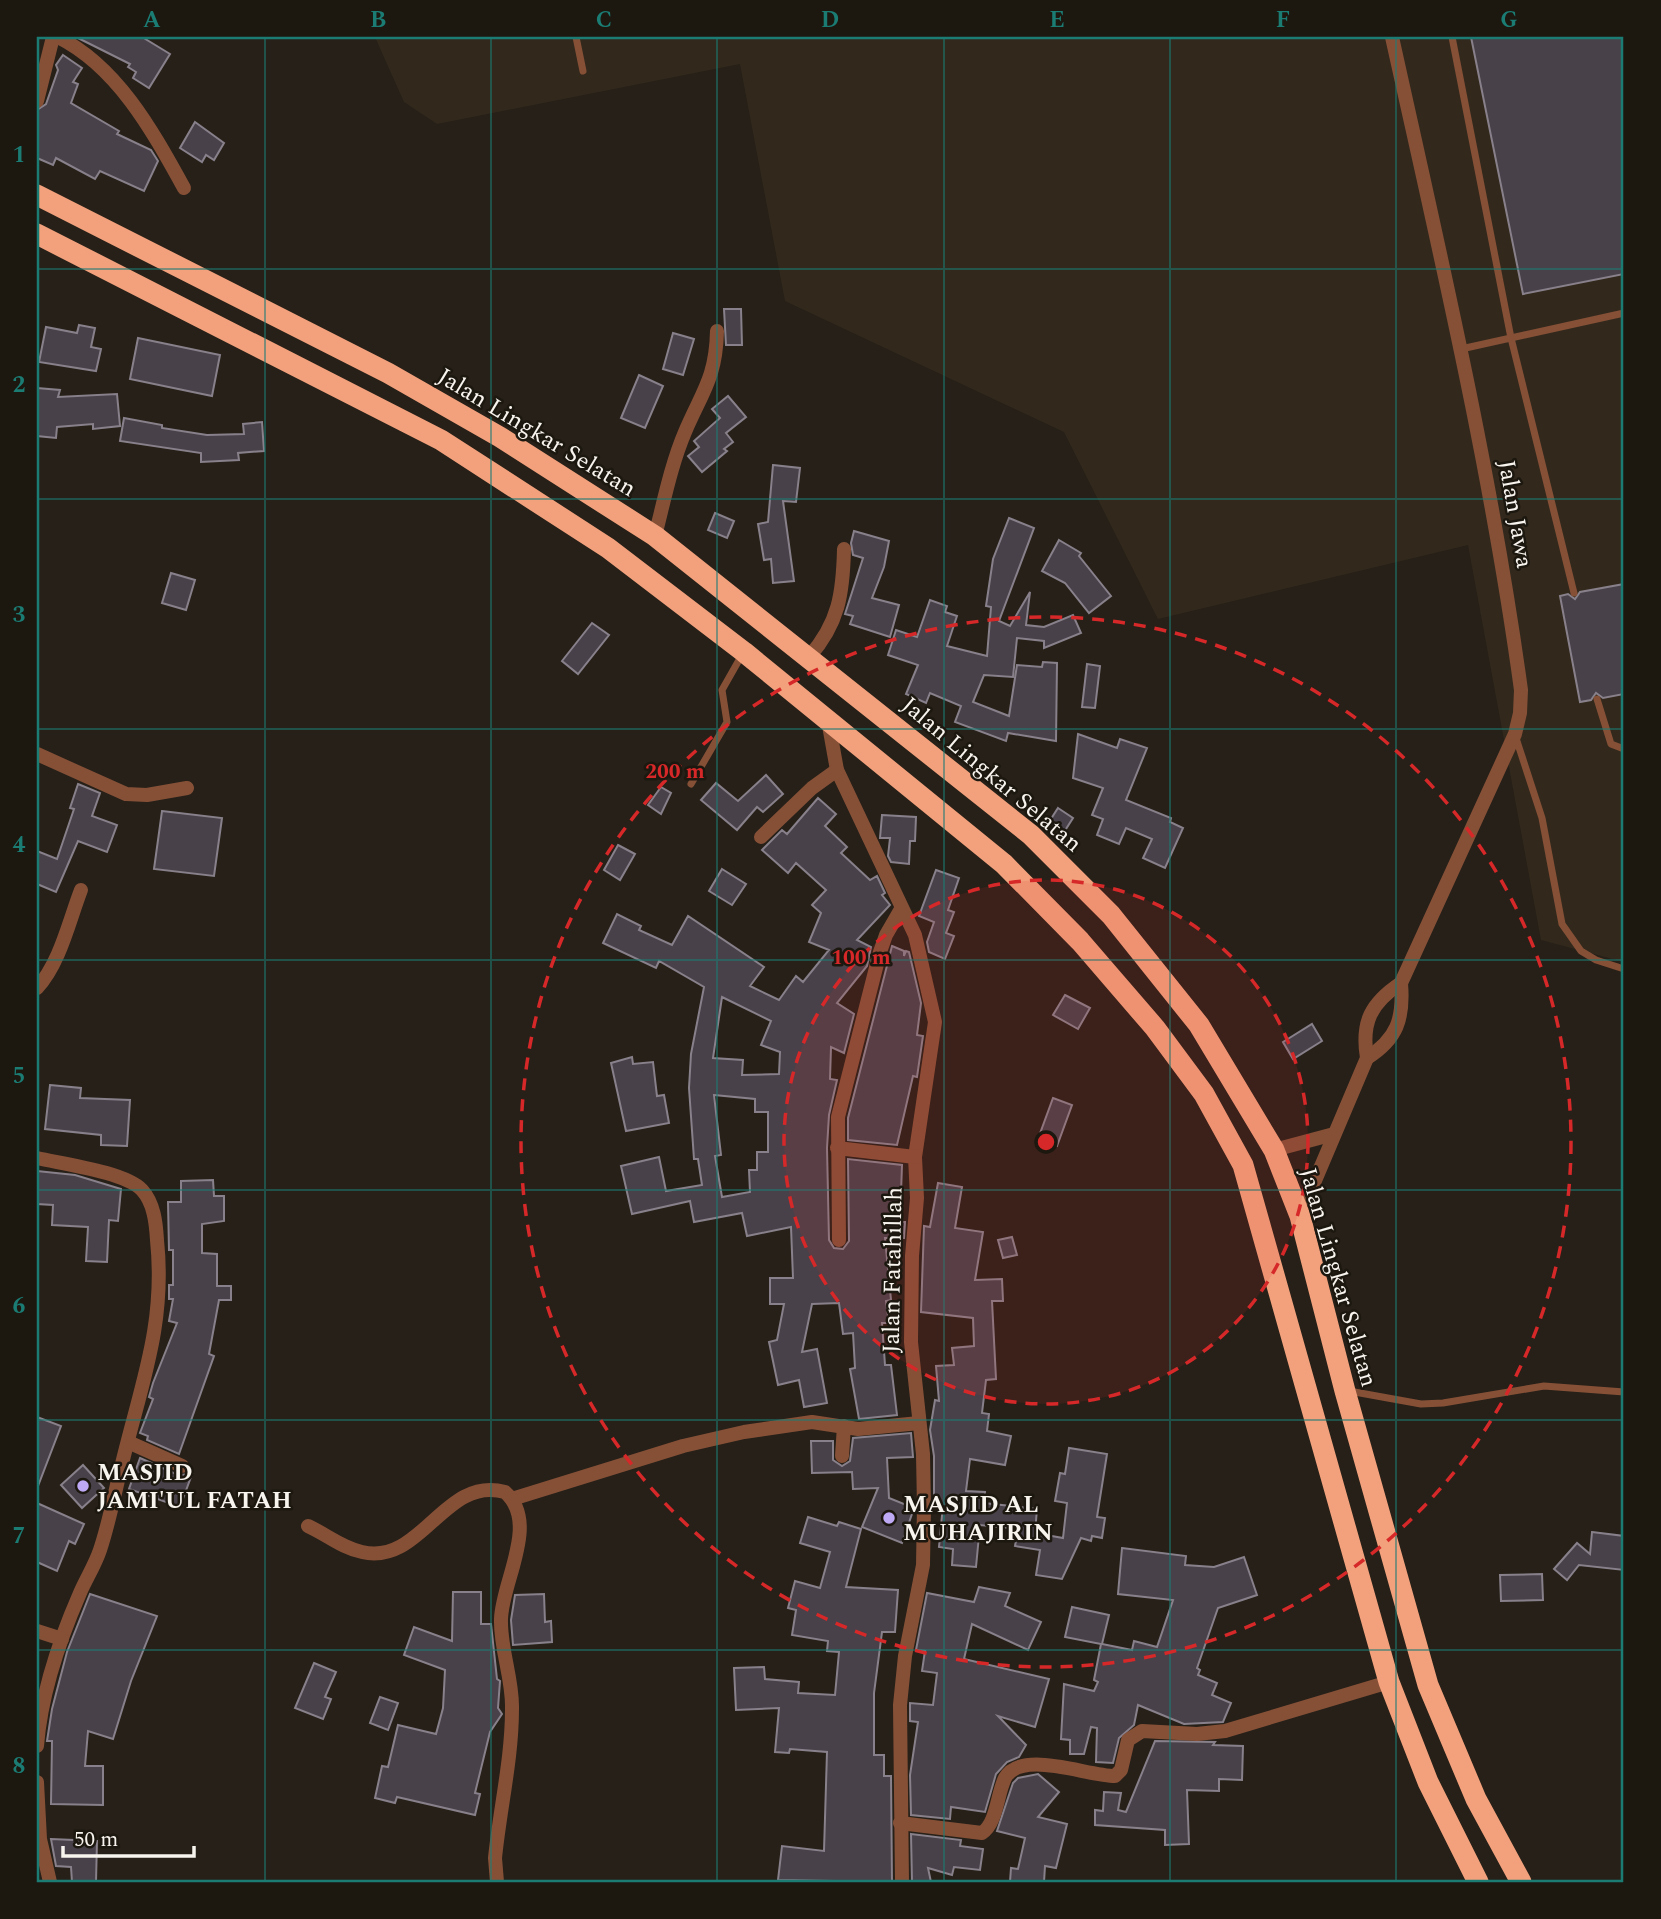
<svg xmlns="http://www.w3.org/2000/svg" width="1661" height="1919" viewBox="0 0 1661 1919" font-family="Spectral,serif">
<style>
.built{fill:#32291c}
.building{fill:#484149;stroke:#88808a;stroke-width:2;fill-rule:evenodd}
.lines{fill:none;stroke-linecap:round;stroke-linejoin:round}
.lane{stroke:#865037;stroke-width:7}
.street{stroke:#865037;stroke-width:14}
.highway{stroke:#f2a17c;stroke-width:21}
.grid{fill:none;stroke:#1b7c74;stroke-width:2;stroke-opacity:0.55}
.ring{fill:none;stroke:#d62828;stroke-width:3.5;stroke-dasharray:12 9}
.poi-dot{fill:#bea9f4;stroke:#1c170f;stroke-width:2.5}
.labels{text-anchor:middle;stroke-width:5;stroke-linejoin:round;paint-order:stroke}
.street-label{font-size:24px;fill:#f8f4ee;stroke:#1c170f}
.poi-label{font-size:24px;font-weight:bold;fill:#f8f4ee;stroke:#1c170f;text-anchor:start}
.centre{fill:#d62828;stroke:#1c170f;stroke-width:3.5}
.ring-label{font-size:21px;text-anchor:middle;font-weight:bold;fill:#d62828;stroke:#1c170f;stroke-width:5;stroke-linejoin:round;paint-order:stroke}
.neatline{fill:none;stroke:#1b7c74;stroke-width:2.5}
.grid-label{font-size:23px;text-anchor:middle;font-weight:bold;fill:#1b7c74}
</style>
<rect width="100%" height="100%" fill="#262018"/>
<path class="built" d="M375,37H1624V962L1541,940L1468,545L1158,619L1064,432L785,301L740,64L437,124L404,102Z"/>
<g class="building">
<path d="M76,37H142L170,54L149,88L133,78L136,72L128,67L130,64Z"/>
<path d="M1471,37H1624V274L1523,294Z"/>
<path d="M63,55L82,68L73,82L78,84L71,103L119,131L117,134L151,150L158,161L144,191L100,171L95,179L56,158L53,165L37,158V110L46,104L58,70L56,65Z"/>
<path d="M195,122L224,143L214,160L206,155L202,162L180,148Z"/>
<path d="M724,309H741L742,345H726Z"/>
<path d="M79,325L95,328L91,347L101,349L96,371L39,362L46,327L77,333Z"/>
<path d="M673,333L694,339L683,375L663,369Z"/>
<path d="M138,338L220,355L212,396L130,379Z"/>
<path d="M639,375L663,386L645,428L621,418Z"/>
<path d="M37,388L60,390L58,397L117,394L120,426L93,429V424L57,427L56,438L37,436Z"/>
<path d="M728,396L746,417L726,433L733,442L724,449L727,451L702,472L688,456L699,447L694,441L720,418L712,409Z"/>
<path d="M124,418L162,425V428L207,435L244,434L243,424L262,422L264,451L238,453L239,460L201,462V453L120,441Z"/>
<path d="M773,465L800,468L796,502L783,501L794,581L773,583L771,559L764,560L758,524L768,522Z"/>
<path d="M715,513L734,521L727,538L708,530Z"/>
<path d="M1009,518L1034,528L999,621L1010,626L1030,592L1026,625L1044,627L1073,615L1081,633L1044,648V641L1017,638L1013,677L984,675L973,702L1009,716L1017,665L1042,667L1043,662L1057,663L1056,741L1008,733L1006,741L955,722L961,706L930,693L926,703L906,694L918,665L888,655L896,630L917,637L930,600L947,606L945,612L957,616L947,646L987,656L991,607L986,606L993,559Z"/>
<path d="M854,531L889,541L884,567L872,598L899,605L890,637L850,624L853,616L845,614L863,558L853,555L851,543Z"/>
<path d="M1059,540L1081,553L1079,556L1111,596L1089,613L1065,583L1042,571Z"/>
<path d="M171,573L195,580L186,610L162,603Z"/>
<path d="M1624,584V694L1603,698L1596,693L1591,700L1580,702L1560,596L1568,594L1575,599L1580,592Z"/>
<path d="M592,623L609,635L578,674L562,661Z"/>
<path d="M1087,664L1100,666L1095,708L1082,707Z"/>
<path d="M1078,734L1117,748L1120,739L1147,748L1126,800L1171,818L1170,822L1183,828L1165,868L1143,858L1152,839L1126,828L1119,844L1097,835L1103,819L1092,815L1103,788L1073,778Z"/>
<path d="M766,775L783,794L763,812L757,807L737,830L701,800L716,783L738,801Z"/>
<path d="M78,784L100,793L92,816L117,825L107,852L78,841L56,892L37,884V851L57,859L74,809L70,808Z"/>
<path d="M661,787L671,793L661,814L648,805Z"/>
<path d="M818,798L836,814L825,826L847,847L841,853L870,880L877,876L885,893L882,895L890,905L857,940L871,947L867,966L837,1003L854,1014L844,1053L831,1047L830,1079L837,1080L829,1115L827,1148L829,1240L834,1248L843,1249L849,1241L848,1159L902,1165L900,1222H905L904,1238H885L891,1300L886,1301L889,1323H882L885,1365H891L897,1415L859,1419L850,1369L855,1368L853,1333L843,1334L839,1303L812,1304L802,1352L817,1349L827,1403L804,1407L799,1380L778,1385L769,1342L777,1340L784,1304H770V1278H793L791,1227L747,1236L742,1213L694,1222L690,1201L632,1214L621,1166L659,1157L666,1191L702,1185L698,1159H694L689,1088L691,1054L704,987L659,961L656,968L603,943L617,914L641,926L639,930L672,945L688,916L764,967L750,986L779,1000L796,976L803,982L829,950L809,942L821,913L812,905L826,890L796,863L788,873L762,850L782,830L787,834ZM722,997L771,1021L761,1045L780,1052L779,1074L742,1075L743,1060L713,1058ZM714,1095L755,1099V1112H768V1152H757V1170H749L750,1192L722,1197L715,1156L721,1155Z"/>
<path d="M1058,808L1073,818L1064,832L1049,822Z"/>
<path d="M162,811L222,818L214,876L154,869Z"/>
<path d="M882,815L916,817L915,841H910L909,864L891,862L888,856L890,838H880Z"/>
<path d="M618,845L635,854L620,880L604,870Z"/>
<path d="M722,869L746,884L732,905L709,891Z"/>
<path d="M936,870L959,878L948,910L954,912L946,933L954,936L945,959L929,952L927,942L934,922L919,916Z"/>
<path d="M892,946L904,951V956L906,951L909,952L921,1003L917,1035L923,1036L917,1077L913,1076L897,1145L848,1140V1118Z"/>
<path d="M1065,995L1090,1008L1078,1029L1053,1015Z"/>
<path d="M1312,1024L1322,1041L1293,1059L1283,1042Z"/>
<path d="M632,1057L633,1064L653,1062L657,1096L664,1095L669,1123L626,1131L611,1063Z"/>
<path d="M50,1085L81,1088L80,1098L130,1100L127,1146L101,1145V1135L45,1129Z"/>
<path d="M1053,1098L1072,1105L1057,1146L1038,1139Z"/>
<path d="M37,1171L75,1175L121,1189L118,1221L109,1220L107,1262L86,1261L88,1227L52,1225L53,1205L37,1204Z"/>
<path d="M213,1180L214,1196H224V1221L202,1224V1253L217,1254V1286H231V1300H219L209,1354L214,1356L179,1454L147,1440L148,1436L140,1433L153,1399L149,1397L153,1383L177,1323L169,1321L173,1299H169V1285H173V1250H169L168,1202H181V1181Z"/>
<path d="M938,1183L962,1187L955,1228L983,1232L975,1280L1002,1279L1003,1301H992L996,1379L986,1380L982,1413L989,1414L987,1431L1011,1436L1005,1465L970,1459L966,1491L985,1492L984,1503L1037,1509L1035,1533L1063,1538L1067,1503L1055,1501L1060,1473L1065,1474L1069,1448L1107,1454L1097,1517L1105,1518L1102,1538L1092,1536L1091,1541L1081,1538L1062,1579L1036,1575L1040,1550L1015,1546L1018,1529L980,1525L976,1567L952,1565L953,1549L939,1547L943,1505L934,1504V1456L930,1430L935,1400L939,1401L936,1366L954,1365L952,1348L974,1346L973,1318L921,1312L924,1226L930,1227Z"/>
<path d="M1012,1237L1017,1255L1003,1258L998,1240Z"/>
<path d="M37,1417L61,1426L38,1486H37Z"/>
<path d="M911,1433L913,1457L887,1458L889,1498L914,1508L902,1543L862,1527L878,1488L853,1489L852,1472L812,1473L811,1441H833V1460L842,1466L850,1461L853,1438Z"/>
<path d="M140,1458L178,1475L192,1474L180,1507L129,1489Z"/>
<path d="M83,1465L104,1488L82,1508L61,1485Z"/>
<path d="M37,1503L84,1524L75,1544L69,1541L57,1571L37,1562Z"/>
<path d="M808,1517L837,1526L839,1522L861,1529L846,1587L898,1590L895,1632H882L874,1693V1755H884V1776H891L892,1882L778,1880L782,1846L824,1851L827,1752L790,1749L789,1753L775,1752L779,1708L736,1710L734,1668L764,1667L765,1679L799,1682L798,1693L835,1695L839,1652L827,1651L828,1641L792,1635L796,1610L788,1608L795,1581L820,1588L830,1552L800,1543Z"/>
<path d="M1592,1532L1624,1536V1570L1579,1565L1567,1580L1554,1569L1577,1543L1590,1554Z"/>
<path d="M1122,1548L1186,1556L1185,1565L1214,1567L1244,1557L1257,1595L1218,1608L1197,1668L1200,1670L1198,1675L1217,1683L1212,1695L1231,1703L1223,1722L1184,1724L1138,1705L1134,1725L1119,1738L1113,1763L1096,1762L1097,1728L1091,1727L1084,1754H1070V1740L1061,1739L1064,1684L1094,1691L1098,1682L1094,1680L1101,1644L1065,1637L1072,1607L1109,1615L1102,1644L1132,1650L1134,1641L1157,1647L1173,1600L1118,1594Z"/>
<path d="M1542,1574L1543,1600L1501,1601L1500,1575Z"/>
<path d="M979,1587L1010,1593L1005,1606L1041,1622L1028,1650L972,1624L964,1659L1049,1679L1035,1727L998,1716L1026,1745L1019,1757L1007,1762L996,1774L985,1812L951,1807L950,1819L911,1815L910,1775L918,1722L910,1721V1703L933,1705L937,1673L922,1671L925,1651L916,1650L927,1593L974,1602Z"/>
<path d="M453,1592H481V1624H491L497,1679L500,1681L498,1708L502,1714L490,1732L475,1793L480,1794L475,1815L397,1797L395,1803L375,1798L382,1766L388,1767L398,1725L436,1734L443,1708L445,1670L404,1655L414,1627L452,1641Z"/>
<path d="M90,1594L157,1616L131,1681L113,1739L88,1731L85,1766H103V1805L51,1804L52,1741H47L52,1709L67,1652Z"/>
<path d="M544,1594L545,1622L551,1621L552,1642L513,1645L511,1620L515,1595Z"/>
<path d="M314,1663L336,1672L325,1697L331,1699L323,1719L295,1708Z"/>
<path d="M380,1697L398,1703L388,1730L370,1723Z"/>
<path d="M1155,1741L1215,1742L1213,1745L1243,1746L1242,1780L1219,1779V1791L1187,1790L1189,1844L1165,1845V1830L1095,1825V1810L1103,1811L1104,1792L1121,1793L1118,1810L1126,1812Z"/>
<path d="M1038,1774L1059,1792L1038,1817L1067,1824L1056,1868L1045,1866L1044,1882H1010L1011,1868L1018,1869L1025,1838L997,1831L1013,1783L1018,1778Z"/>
<path d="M911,1834L961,1840L960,1846L983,1849L980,1870L954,1867L952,1875L928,1868L931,1882H912Z"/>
<path d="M51,1839L97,1841L96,1882H72L71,1867L56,1866Z"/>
</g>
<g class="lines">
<g class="lane">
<path d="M576,37L583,71"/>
<path d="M1452,37L1511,338L1574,593"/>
<path d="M1461,349L1624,313"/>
<path d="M1597,699L1611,744L1624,749"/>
<path d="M1515,735L1542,818L1562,924L1581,951L1596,960L1624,969"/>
<path d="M691,784L727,722L722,690L743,653"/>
<path d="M1349,1391L1421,1404L1443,1403L1544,1386L1624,1392"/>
</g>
<g class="street">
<path d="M58,37C118,67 153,132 184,188"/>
<path d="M37,101L53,37"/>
<path d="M655,536C664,501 671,465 685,432C702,392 716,378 717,331"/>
<path d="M809,657C839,623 843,593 844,549"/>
<path d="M828,720L837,770L915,935L935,1022L915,1157L917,1198L912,1256L911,1342L923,1454L924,1507L923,1565L905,1656L900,1705L902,1882"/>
<path d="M37,754L126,794L147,795L187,788"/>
<path d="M761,837L812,788L837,770"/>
<path d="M37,988C60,963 69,921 81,890"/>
<path d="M1367,1058C1397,1039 1404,1019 1401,983L1515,734L1520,713L1521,690C1491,470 1440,254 1392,37"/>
<path d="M837,1148L915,1157"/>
<path d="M1274,1150L1334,1134"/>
<path d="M37,1158C63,1164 125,1172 142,1190C154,1203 156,1223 157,1240C166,1326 140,1387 121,1468C114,1496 109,1523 100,1550C95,1565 86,1579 80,1593C59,1641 41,1694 37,1746"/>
<path d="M1300,1216L1367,1058C1361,1022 1371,1003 1401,983"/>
<path d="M839,1240L838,1117L880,952L886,935L901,909"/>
<path d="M128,1442L182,1466"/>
<path d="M842,1456L844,1426"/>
<path d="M512,1499L683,1446L744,1432L812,1422L858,1429L919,1423"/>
<path d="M308,1526C326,1534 342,1548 362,1552C422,1566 444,1475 505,1492C540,1523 502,1581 501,1619C500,1649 513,1679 512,1709C512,1759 500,1808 495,1858L497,1882"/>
<path d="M37,1631L62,1639"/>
<path d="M37,1782L40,1839L50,1882"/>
<path d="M900,1823L982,1833C997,1823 997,1794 1005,1778C1021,1749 1087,1776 1115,1776L1121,1770L1128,1740L1142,1731L1197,1734L1225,1731L1389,1682"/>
</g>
<g class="highway">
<path d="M37,195L388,373L500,437L655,536L1031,835L1111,915L1199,1025L1274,1150L1300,1216L1345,1391L1428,1685L1476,1799L1521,1882"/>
<path d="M37,234L441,440L608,548L744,652L1004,864L1080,941L1155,1028L1204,1094L1243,1165L1389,1682L1428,1782L1478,1882"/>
</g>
</g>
<path class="grid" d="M265,37V1882M491,37V1882M717,37V1882M944,37V1882M1170,37V1882M1396,37V1882M37,269H1624M37,499H1624M37,729H1624M37,960H1624M37,1190H1624M37,1420H1624M37,1650H1624"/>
<circle cx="1046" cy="1142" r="262" fill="#d62828" fill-opacity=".12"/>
<g class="ring">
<circle cx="1046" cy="1142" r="262"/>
<circle cx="1046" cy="1142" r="525"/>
</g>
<g class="poi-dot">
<circle cx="83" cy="1486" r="7"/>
<circle cx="889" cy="1518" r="7"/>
</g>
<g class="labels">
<g class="street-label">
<text transform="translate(537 432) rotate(31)" y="8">Jalan Lingkar Selatan</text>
<text transform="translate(1516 514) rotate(80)" y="8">Jalan Jawa</text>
<text transform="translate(992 774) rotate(40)" y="8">Jalan Lingkar Selatan</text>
<text transform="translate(892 1270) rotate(-89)" y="8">Jalan Fatahillah</text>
<text transform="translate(1339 1277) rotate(74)" y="8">Jalan Lingkar Selatan</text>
</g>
<g class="poi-label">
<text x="97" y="1480">MASJID<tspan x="97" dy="28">JAMI'UL FATAH</tspan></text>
<text x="903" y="1512">MASJID AL<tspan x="903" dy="28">MUHAJIRIN</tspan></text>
</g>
</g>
<circle cx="1046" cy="1142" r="10" class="centre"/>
<g class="ring-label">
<text x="675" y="778">200 m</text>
<text x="861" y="964">100 m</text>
</g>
<rect width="1661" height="1919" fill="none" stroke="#1c170f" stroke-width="77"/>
<path d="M63 1846v10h131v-10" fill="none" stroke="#f8f4ee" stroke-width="3.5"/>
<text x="74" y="1846" font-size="21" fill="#f8f4ee" stroke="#1c170f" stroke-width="5" paint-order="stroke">50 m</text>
<rect x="38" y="38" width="1584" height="1843" class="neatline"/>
<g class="grid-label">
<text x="152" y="27">A</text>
<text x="378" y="27">B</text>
<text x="604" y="27">C</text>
<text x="830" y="27">D</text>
<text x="1057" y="27">E</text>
<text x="1283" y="27">F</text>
<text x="1509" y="27">G</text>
<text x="19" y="162">1</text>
<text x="19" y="392">2</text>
<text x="19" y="622">3</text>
<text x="19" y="852">4</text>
<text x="19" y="1083">5</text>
<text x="19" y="1313">6</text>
<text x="19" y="1543">7</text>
<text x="19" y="1773">8</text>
</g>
</svg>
